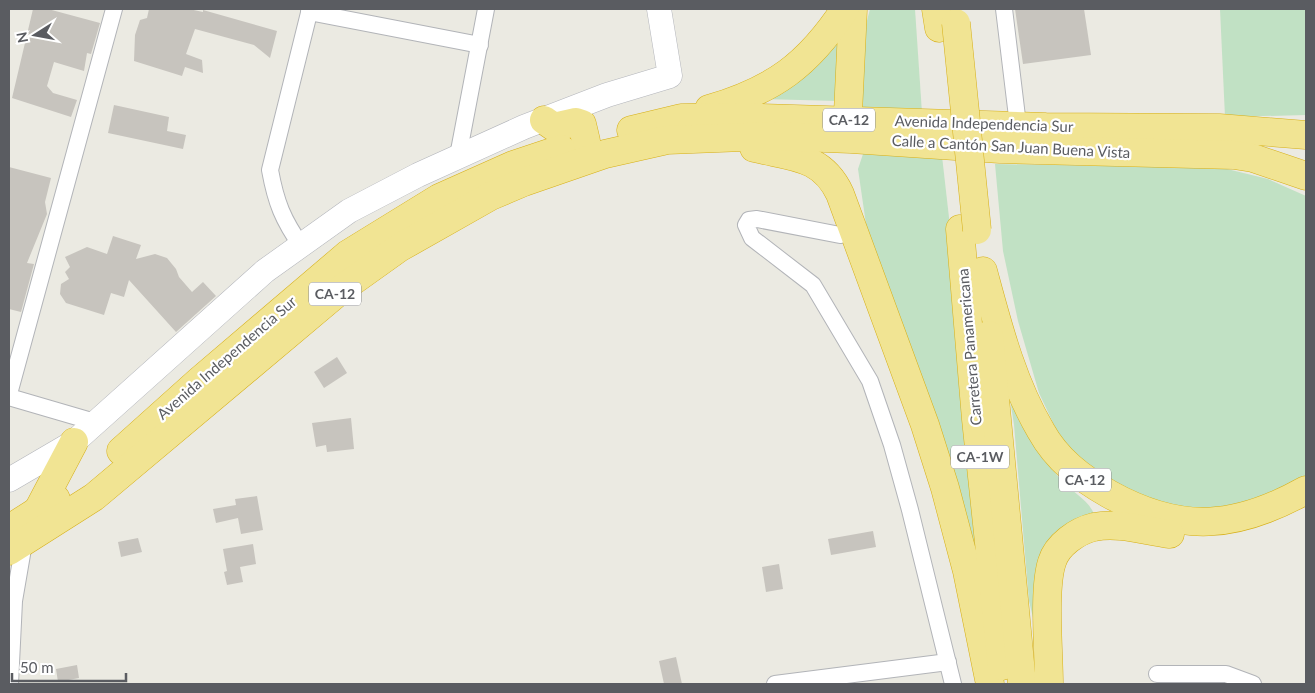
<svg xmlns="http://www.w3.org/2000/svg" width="1315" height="693" viewBox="0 0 1315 693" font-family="Lato,sans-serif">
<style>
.green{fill:#c1e1c4}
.building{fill:#c7c4be}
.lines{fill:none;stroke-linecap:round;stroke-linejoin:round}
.street-casing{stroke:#b2b4b8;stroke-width:18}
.secondary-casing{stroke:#b3b5bb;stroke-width:25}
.highway-casing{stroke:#d6af17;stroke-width:29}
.street{stroke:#fff;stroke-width:16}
.secondary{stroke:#fff;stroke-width:24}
.highway{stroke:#f1e493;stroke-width:28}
.highway-bridge-casing{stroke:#d6af17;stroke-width:29;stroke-linecap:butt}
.highway-bridge{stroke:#f1e493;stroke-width:28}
.labels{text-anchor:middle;stroke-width:4.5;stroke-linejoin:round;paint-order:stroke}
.shield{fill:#fff;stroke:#8c8d90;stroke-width:1}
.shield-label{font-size:14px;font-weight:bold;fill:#5a5c61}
.street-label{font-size:15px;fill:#5a5c61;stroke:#fff}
</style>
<rect width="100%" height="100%" fill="#ebeae2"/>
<g class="green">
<path d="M870,9H915L922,113L860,112L859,52Z"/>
<path d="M1220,9H1306V115L1225,117Z"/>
<path d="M843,37L838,101L760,99L815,67Z"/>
<path d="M864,151L942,156L994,612L867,231L858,169Z"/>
<path d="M995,164L1223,168L1268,179L1306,196V476L1282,493L1256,503L1190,511L1116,487L1064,446L1039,393L1018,321L1003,251Z"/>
<path d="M1006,373C1022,409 1035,448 1060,479C1071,492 1092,501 1095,518L1081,522L1036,630L1029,601L1014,425Z"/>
</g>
<g class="building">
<path d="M33,9H48L100,23L91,54L87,53L84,71L54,62L47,86L53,93L77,100L71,117L12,98Z"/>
<path d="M149,9H189L203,12V10L277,31L270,58L254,45L195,29L186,54L202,60L203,73L185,67L182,76L134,61L135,35L140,20L147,18Z"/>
<path d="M1015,9H1084L1091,55L1023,64Z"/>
<path d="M114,105L169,117L167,131L186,135L183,149L108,133Z"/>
<path d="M9,167L51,178L45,202L47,214L27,263L34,264L21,312L9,309Z"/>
<path d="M113,236L141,245L136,259L155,254L167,258L176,269L179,277L192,292L203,282L216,296L176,332L129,280L124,297L111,293L104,315L66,303L60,294L61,284L69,279L65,272L70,267L65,257L87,247L107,254Z"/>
<path d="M337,357L347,373L324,388L314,372Z"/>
<path d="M351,418L354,449L327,452L326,445L316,447L312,423Z"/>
<path d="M257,496L263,530L241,534L238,518L216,523L213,509L236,505L235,499Z"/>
<path d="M873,531L876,547L831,555L828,539Z"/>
<path d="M138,538L142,552L121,557L118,542Z"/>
<path d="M253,544L256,564L240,567L243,582L227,585L224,572L227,571L223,549Z"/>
<path d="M779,564L783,589L766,592L762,567Z"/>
<path d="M676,657L682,684H664L659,661Z"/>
<path d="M77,665L79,678L58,682L56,669Z"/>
</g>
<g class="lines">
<defs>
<g id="street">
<path d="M1004,9L1018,125"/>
<path d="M309,12L480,45"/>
<path d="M458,156L486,9"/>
<path d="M854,231L840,235L757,219L749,220L746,225L752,238L813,285L870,381L892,445L910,510L953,684"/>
<path d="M302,247C283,220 276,203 270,170L310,9"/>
<path d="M9,394L114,9"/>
<path d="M9,397L98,423"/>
<path d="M1157,674H1226L1253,684"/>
<path d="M10,684L14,601L24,543"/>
<path d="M775,684L948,662"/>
</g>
<path id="secondary" d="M9,480L74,442L265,271L349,211L418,175L524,127L607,95L670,76L659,9"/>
<g id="highway">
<path d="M853,9L848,113L861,133"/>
<path d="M936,9L939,28"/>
<path d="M709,109C774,90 808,65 845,9"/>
<path d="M544,120L554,127L576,122L582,124L586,141"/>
<path d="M631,130L681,118L734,117L1046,127L1219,128L1306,135"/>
<path d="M754,148C791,157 822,155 840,194L925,425L945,488L967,571L990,684"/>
<path d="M960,229L976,419L1002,666"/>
<path d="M983,271C998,326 1012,382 1041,431C1057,460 1081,478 1109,494C1181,534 1236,529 1306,490"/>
<path d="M989,335L1022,684"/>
<path d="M121,451L199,381L348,254L439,198L513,165L561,149"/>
<path d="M37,512L74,442"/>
<path d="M9,529L56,499"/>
<path d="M9,551L94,497L343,288L399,248L491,196L524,182L605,154L667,140L772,136L851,139L1000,149L1234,155L1253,158L1306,176"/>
<path d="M1049,684C1049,653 1043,589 1052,562C1057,545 1077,531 1094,527C1119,522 1146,531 1170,534"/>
</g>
</defs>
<use href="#street" class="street-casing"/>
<use href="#secondary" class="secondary-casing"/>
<use href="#highway" class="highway-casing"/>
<use href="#street" class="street"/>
<use href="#secondary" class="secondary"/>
<use href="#highway" class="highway"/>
<defs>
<path id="highway-bridge" d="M956,23L977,230"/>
</defs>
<use href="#highway-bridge" class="highway-bridge-casing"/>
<use href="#highway-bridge" class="highway-bridge"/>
</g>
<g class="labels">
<g class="shield">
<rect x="823" y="108.5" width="52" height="23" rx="4"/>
<rect x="309" y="282.5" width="52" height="23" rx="4"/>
<rect x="951" y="445.5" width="58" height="23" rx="4"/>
<rect x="1059" y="468.5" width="52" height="23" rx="4"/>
</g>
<g class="shield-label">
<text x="849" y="125">CA-12</text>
<text x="335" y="299">CA-12</text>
<text x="980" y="462">CA-1W</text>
<text x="1085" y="485">CA-12</text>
</g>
<g class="street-label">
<text transform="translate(984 124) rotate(2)" y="5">Avenida Independencia Sur</text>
<text transform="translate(1011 147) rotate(3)" y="5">Calle a Cantón San Juan Buena Vista</text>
<text transform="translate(970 347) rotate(-95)" y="5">Carretera Panamericana</text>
<text transform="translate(227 358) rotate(-41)" y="5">Avenida Independencia Sur</text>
</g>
</g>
<rect width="1315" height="693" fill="none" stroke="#5a5c61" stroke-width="20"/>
<g transform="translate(35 35) rotate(259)" stroke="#ffffff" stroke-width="4" paint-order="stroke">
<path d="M0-4L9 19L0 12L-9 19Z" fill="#5a5c61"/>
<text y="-8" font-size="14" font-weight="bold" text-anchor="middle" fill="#5a5c61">N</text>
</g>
<path d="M12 673v8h114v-8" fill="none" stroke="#5a5c61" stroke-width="2.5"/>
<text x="20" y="673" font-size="15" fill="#5a5c61" stroke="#ffffff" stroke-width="4" paint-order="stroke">50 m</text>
</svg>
